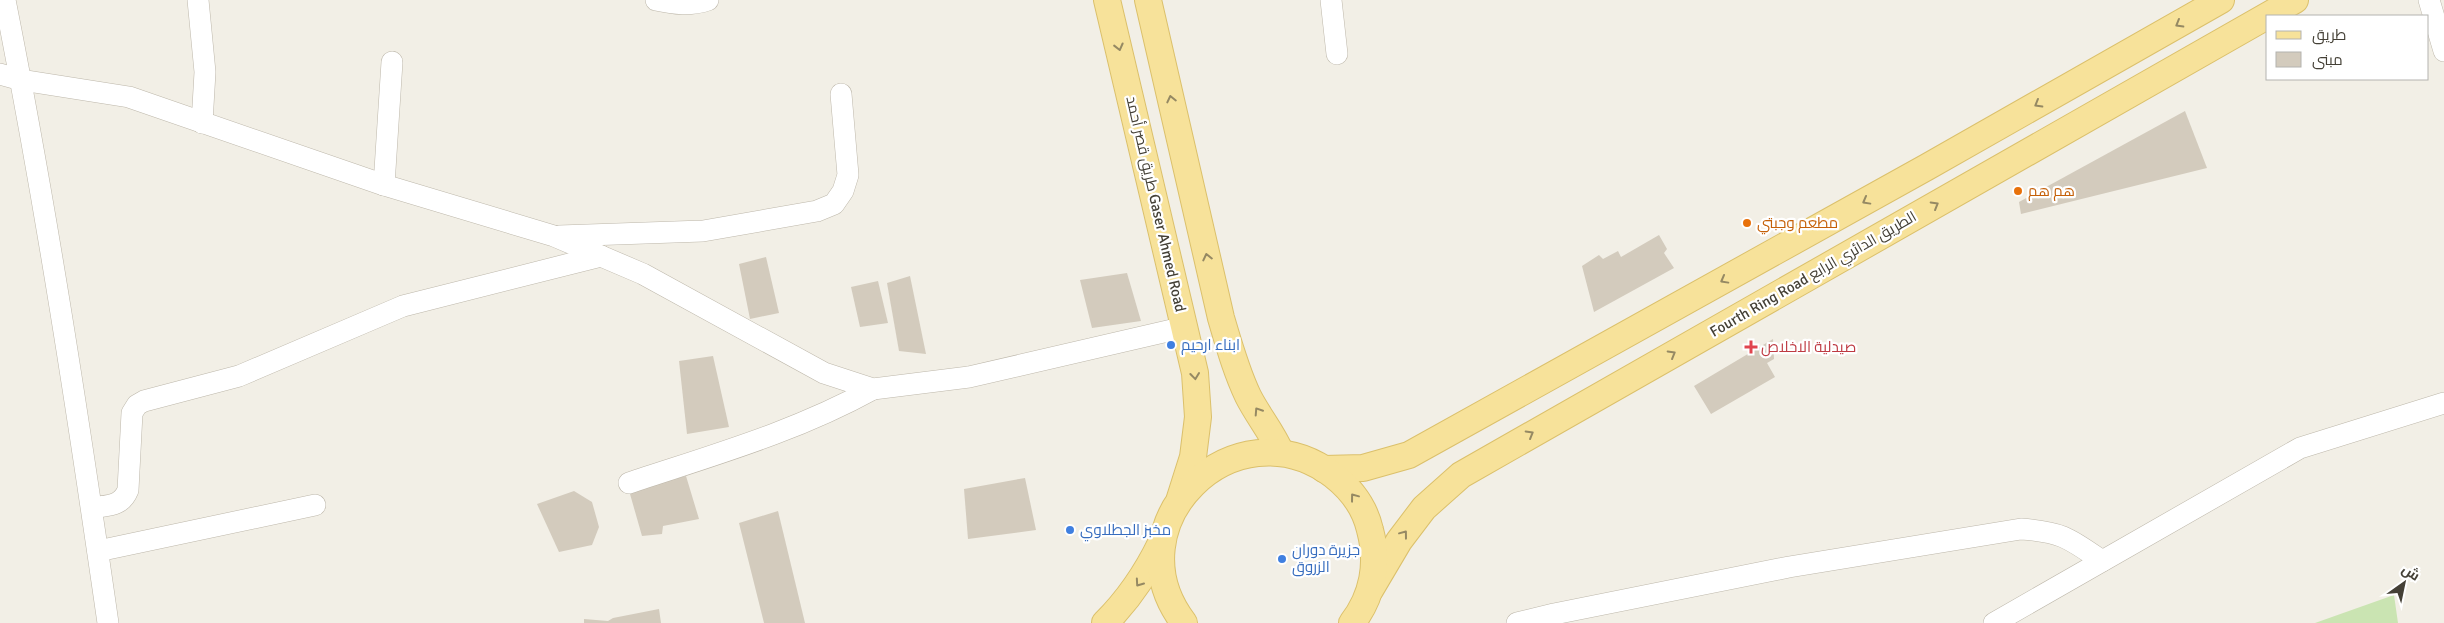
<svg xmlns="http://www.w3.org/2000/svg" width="2444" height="623" viewBox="0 0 2444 623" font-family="Signika,Cairo,sans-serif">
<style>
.green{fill:#cae4b2}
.building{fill:#d3cbbd}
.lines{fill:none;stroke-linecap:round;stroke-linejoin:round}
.minor-casing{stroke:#bdb7aa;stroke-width:22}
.major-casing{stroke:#dbc06b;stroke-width:28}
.minor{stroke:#fff;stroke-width:21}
.major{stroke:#f7e29a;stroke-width:26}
.oneway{stroke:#958963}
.food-dot{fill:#e8710a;stroke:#fff;stroke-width:2}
.shop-dot{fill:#3f7fe0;stroke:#fff;stroke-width:2}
.health-dot{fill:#e0444e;stroke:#fff;stroke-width:2}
.labels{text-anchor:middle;stroke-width:4.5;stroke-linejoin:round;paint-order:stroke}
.food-label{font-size:15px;fill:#c56008;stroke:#fff;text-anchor:start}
.street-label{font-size:15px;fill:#444036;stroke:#fff}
.shop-label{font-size:15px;fill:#366cbe;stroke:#fff;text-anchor:start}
.health-label{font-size:15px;fill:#be3a42;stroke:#fff;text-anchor:start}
</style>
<rect width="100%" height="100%" fill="#f2efe6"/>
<path class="green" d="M2394,595L2398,623H2315Z"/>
<g class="building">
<path d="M2185,111L2207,168L2021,214L2019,202Z"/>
<path d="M1659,235L1667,249L1664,253L1674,268L1594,312L1582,266L1599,255L1603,259L1618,251L1621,257Z"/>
<path d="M766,257L779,313L750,319L739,264Z"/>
<path d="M1127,273L1141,321L1092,328L1080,280Z"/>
<path d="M910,276L926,354L899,351L887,283Z"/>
<path d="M878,281L888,323L860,327L851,287Z"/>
<path d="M1773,339L1774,359L1767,363L1775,377L1711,414L1694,386Z"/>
<path d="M713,356L729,427L687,434L679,361Z"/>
<path d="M686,476L699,519L663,526L662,534L642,536L630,494L649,485Z"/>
<path d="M1025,478L1036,530L968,539L964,489Z"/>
<path d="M574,491L592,502L599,527L592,545L559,552L537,504Z"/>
<path d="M778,511L805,623H764L739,523Z"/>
<path d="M659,609L661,623H584V619L608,621L613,618Z"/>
</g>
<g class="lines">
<defs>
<g id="minor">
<path d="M5,0C46,206 78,415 108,623"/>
<path d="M198,0L205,72L202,123"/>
<path d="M656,0C674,4 691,6 708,0"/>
<path d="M1331,0L1337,54"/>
<path d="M2429,0L2444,51"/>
<path d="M0,74L21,80L129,97L384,185L554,236L643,274L824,373L873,389L969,377L1185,327"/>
<path d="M384,185L392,62"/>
<path d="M559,236L703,231L817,211L834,204L843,191L848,175L841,94"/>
<path d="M629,483C713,455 795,432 873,389"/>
<path d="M92,508C108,505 121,507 128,490L132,413L137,405L144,401L239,376L403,306L601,256"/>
<path d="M98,551L315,505"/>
<path d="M1517,623L1554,614L1789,567L2021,529C2062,532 2069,538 2102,561"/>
<path d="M1994,623L2300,448L2444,403"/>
</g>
<g id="major">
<path d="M1107,0L1195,373L1198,417L1193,457L1180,498"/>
<path d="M1148,0L1221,318C1229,345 1236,371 1248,396C1258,416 1272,432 1281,453"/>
<path d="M1324,469L1363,468L1409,455L1927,167L2221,0"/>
<path d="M1370,590L1399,541L1424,508L1461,475L2295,0"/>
<path d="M1105,623C1129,599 1146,574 1161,543"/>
<path d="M1184,623C1109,525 1234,401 1333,475C1351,489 1365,508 1370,530C1379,563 1373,596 1352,623"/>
</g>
</defs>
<use href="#minor" class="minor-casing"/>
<use href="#major" class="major-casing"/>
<use href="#minor" class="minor"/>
<use href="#major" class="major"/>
</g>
<defs><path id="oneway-chevron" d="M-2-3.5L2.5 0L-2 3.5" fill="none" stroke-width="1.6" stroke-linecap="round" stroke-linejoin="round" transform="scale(1.25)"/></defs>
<g class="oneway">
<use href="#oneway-chevron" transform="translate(2179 24) rotate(150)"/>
<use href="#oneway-chevron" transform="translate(1119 47) rotate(76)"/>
<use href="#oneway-chevron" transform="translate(1171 99) rotate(-103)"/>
<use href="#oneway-chevron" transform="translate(2038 104) rotate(150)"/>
<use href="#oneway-chevron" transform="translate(1866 201) rotate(151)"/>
<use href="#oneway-chevron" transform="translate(1935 205) rotate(-30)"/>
<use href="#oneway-chevron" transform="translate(1207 257) rotate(-103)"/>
<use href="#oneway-chevron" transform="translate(1724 280) rotate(151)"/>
<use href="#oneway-chevron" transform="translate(1672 354) rotate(-30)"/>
<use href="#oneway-chevron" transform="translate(1195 376) rotate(83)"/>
<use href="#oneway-chevron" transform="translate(1258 411) rotate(-123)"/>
<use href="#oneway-chevron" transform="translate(1530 434) rotate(-30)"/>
<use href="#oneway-chevron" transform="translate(1354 497) rotate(-127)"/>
<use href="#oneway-chevron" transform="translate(1404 534) rotate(-53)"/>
<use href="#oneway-chevron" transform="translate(1139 583) rotate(125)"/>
</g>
<g class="food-dot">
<circle cx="2018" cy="191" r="5"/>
<circle cx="1747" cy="223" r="5"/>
</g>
<g class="shop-dot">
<circle cx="1171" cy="345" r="5"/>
<circle cx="1070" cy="530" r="5"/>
<circle cx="1282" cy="559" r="5"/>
</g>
<path class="health-dot" d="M1748.5 339.5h5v5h5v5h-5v5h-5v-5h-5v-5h5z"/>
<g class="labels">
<g class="food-label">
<text x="2028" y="196">هم هم</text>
<text x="1757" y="228">مطعم وجبتي</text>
</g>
<g class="street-label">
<text transform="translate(1156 204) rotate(77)" y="5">طريق قصر أحمد Gaser Ahmed Road</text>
<text transform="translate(1813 274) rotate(-30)" y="5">Fourth Ring Road الطريق الدائري الرابع</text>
</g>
<g class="shop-label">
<text x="1181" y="350">ابناء ارحيم</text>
<text x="1080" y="535">مخبز الجطلاوي</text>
<text x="1292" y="555">جزيرة دوران<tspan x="1292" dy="17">الزروق</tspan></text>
</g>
<g class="health-label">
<text x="1761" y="352">صيدلية الاخلاص</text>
</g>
</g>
<rect x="2266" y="15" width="162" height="65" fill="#ffffff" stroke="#b4b3af"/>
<rect x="2276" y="31" width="25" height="8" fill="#f7e29a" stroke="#b4b3af"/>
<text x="2312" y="40" font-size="15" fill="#444036">طريق</text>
<rect x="2276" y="52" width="25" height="15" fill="#d3cbbd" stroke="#b4b3af"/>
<text x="2312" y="65" font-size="15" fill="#444036">مبنى</text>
<g transform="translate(2404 583) rotate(33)" stroke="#ffffff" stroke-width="4" paint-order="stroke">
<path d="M0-4L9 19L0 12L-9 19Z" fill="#444036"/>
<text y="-8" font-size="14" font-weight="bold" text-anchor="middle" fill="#444036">ش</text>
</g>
</svg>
